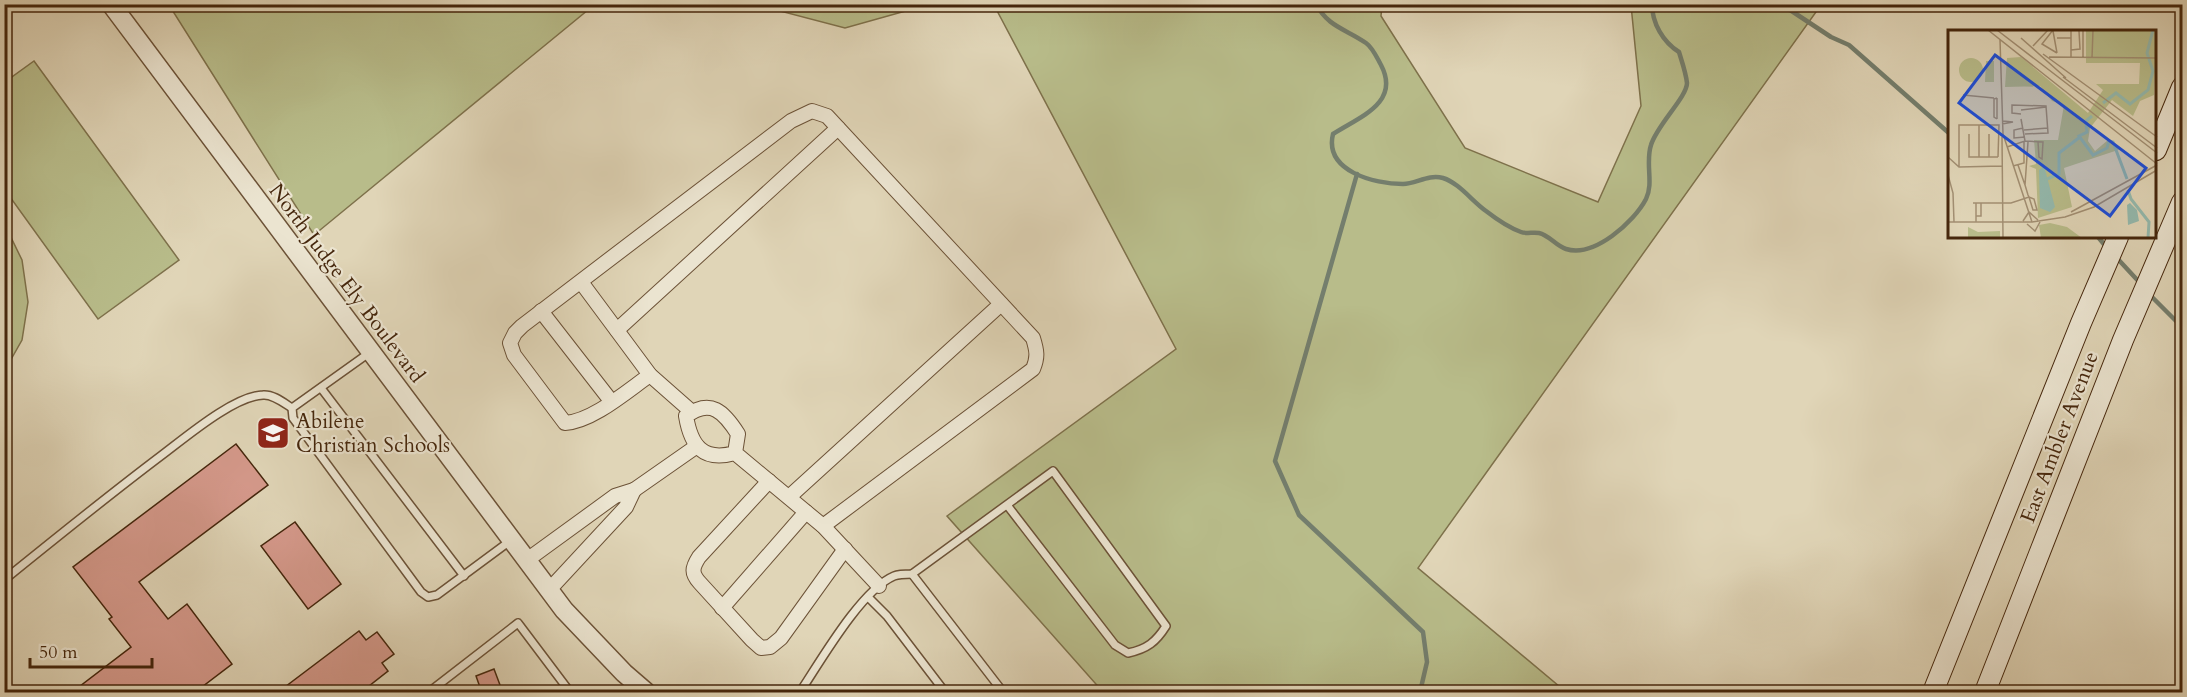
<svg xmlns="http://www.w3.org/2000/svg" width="2187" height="697" viewBox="0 0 2187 697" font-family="Cardo,serif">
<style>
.green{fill:#b8bc8a;stroke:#7e714b;stroke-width:1.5}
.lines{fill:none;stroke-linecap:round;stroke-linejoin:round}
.stream{stroke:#747e6d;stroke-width:4.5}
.building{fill:#d5998b;stroke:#45260c;stroke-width:1.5}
.service-casing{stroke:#6c5237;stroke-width:10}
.minor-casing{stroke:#6c5237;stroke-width:16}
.tertiary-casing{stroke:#6c5237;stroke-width:21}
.secondary-casing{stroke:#45260c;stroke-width:22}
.service{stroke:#ebe4d0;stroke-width:7}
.minor{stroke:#ebe4d0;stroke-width:14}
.tertiary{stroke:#ebe4d0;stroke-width:18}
.secondary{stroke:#ebe4d0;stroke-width:20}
.labels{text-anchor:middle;stroke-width:4.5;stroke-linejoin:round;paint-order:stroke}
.street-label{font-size:21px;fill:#45260c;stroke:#ebe4d0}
.poi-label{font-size:21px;fill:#45260c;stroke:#ebe4d0;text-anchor:start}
.inset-river{fill:none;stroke:#94b9ad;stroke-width:3}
.inset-road{fill:none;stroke:#a28f73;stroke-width:1.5}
.view{fill:#1d4ed8;fill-opacity:0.15;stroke:#1d4ed8;stroke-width:3}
.inset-edge{fill:none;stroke:#45260c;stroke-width:3}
</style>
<rect width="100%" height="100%" fill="#e0d5b7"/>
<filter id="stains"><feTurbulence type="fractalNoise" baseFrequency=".00333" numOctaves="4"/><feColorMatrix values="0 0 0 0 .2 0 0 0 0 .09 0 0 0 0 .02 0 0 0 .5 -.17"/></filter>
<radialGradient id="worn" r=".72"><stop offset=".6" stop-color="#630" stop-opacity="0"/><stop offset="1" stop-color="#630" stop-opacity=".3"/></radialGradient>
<g class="green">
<path d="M169,5H594L314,235Z"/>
<path d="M757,5H927L845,28Z"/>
<path d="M994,5H1382L1381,16L1465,148L1598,202L1641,106L1631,5H1821L1418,568L1566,692H1103L947,516L1176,349Z"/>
<path d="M34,61L179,260L98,319L5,190V82Z"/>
<path d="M4,223L22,260L28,302L22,340L5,370Z"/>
</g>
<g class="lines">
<g class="stream">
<path d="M1316,4C1328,27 1346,29 1366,43C1373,48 1377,58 1381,65C1401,103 1359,117 1333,134C1324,171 1374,184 1403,184C1416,184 1428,174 1443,178C1459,183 1472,201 1486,211C1495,218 1510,228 1521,232C1526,234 1533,232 1539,233C1549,235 1556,246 1566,249C1594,258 1634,222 1646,199C1654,183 1645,163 1651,145C1657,125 1687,97 1687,83C1686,73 1682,62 1679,52C1663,42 1652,23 1652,4"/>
<path d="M1781,4L1831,37L1849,45L1950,134"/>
<path d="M1357,174L1275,461L1299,515L1423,632L1427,662L1420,692"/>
<path d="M2098,237L2108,249"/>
<path d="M2116,257L2141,284"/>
<path d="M2148,293L2182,327"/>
</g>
</g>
<g class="building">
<path d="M236,444L268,485L139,582L168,619L187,604L232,664L194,693H71L131,647L109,619L112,617L73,567Z"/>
<path d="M295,522L341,584L308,609L261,546Z"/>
<path d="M359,631L366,640L377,632L394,654L382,663L388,671L360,693H277Z"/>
<path d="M494,669L503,693H482L476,676Z"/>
</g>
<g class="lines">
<defs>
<g id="service">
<path d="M369,353L292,408L293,418L421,592L428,597L437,595L510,541"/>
<path d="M321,388L464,576"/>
<path d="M912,574L1003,692"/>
<path d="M4,580C57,537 109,495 162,455C186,437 234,396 263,395C273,394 284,403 292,408"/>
<path d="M868,597L887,616L945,692"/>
<path d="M429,692L518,623L570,692"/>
<path d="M800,692C820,662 861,590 894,576C899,574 906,574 912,574L1053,471L1166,626C1156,642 1147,649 1128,653L1115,645L1007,505"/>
</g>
<g id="minor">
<path d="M581,282L650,375L692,412"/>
<path d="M541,311L611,401"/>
<path d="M617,330L838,128"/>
<path d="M650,375C627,391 593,421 565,423L514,355L510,343L515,333L522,326L791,121L812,111L827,116L1033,338C1037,351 1038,357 1033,369L823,526"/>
<path d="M735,453C703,462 691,446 686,416C711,398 724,412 738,434L735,453L823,526L879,586"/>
<path d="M769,481L699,557C692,568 691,573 700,583L752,640L761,648L770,647L781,638L845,549"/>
<path d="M634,490L697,446"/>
<path d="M789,497L1001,304"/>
<path d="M527,560L615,496L634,490L626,507L549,590"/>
<path d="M722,608L806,512"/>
</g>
<path id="tertiary" d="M111,4L564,610L624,673L646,692"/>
<g id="secondary">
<path d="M2156,150L2182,87"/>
<path d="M1933,692L2081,323L2118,237"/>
<path d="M1985,692L2123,340L2182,202"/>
</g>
</defs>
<use href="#service" class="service-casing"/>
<use href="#minor" class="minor-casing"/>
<use href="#tertiary" class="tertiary-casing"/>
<use href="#secondary" class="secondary-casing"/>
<use href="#service" class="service"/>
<use href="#minor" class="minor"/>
<use href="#tertiary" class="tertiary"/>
<use href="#secondary" class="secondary"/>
</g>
<defs>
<symbol id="school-square" viewBox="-11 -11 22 22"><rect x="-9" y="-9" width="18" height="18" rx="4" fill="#8f2418" stroke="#ebe4d0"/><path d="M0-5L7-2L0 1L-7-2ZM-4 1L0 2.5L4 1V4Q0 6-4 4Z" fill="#fff"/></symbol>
</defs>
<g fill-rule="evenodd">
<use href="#school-square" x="254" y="414" width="38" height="38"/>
</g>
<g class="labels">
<g class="street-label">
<text transform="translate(347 283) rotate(53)" y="7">North Judge Ely Boulevard</text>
<text transform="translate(2059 437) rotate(-69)" y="7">East Ambler Avenue</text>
</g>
<g class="poi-label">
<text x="296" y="428">Abilene<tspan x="296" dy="24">Christian Schools</tspan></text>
</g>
</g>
<g transform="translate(1948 30)">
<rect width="208" height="208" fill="#e0d5b7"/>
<path d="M138,0H208L206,65L192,71L185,86L164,70L142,98L140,111L147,121L160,110L173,119L116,138L124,177L90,188L88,139L81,136L88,134L86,110H110L116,75L104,71L92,56L57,57L59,28L73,27L140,83L155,60L148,54H191L192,33H138ZM11 40a12 12 0 1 1 24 0a12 12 0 1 1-24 0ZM38,31H46V52H37ZM102,193L119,197L134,208H93L91,195ZM20,197L30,202L52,201V208H20Z" fill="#b8bc8a"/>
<path d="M96,136L107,177L102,182L92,178L91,140ZM182,173L189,180L191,191L180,195L179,175Z" fill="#94b9ad"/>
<path class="inset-river" d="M155,73L168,63L182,74L200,60L205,41L199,23L205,0M144,86L138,91L139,102L131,106L145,125L159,118L161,111L165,112L179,149M99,149L111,144V123L132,107M180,160L183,169L201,192L200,208"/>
<path class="inset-road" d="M40,0L209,134M49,0L209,123M105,0L94,14L109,23M105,1L109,23M73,8L118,48M109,8H123V0M52,10L55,104L84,192M85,16L100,0M123,20L132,19L131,1M95,24L209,107M101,27L209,28M123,27V8M135,28V0M144,28L145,0M115,47L209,118M15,65L46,68M49,68L46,69V87L49,89M49,68V89M73,80L98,77M73,84L64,83V75L98,76L100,103L77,104M54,94L65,92L55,91M74,94L73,89L77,111M31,95V127M75,98L66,100V108L77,107M76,100L100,98M21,104V127H50M41,104V127M54,107L55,208M59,117L77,111L95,112L94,129L91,127L90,112M0,127L11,137L54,136M70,135L77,155M65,136L76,133V111M11,137V95H51L50,127M0,145L5,163L6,192M25,173H63L81,167L86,169L89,180H85L81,167L80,165L77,155L80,112M123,182L209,135M28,186H33V173M75,191L81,182L90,190M0,192H84L117,187L146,177L209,140M28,192V173M79,194L87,201L92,192"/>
<path class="view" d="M47,25L198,138L162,186L11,73Z"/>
<rect width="208" height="208" class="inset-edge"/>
</g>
<rect width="2187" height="697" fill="none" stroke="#e0d5b7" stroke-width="24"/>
<rect x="6" y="6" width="2175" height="685" fill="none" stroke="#45260c" stroke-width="3"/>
<rect x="12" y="12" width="2163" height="673" fill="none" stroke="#45260c" stroke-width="1.5"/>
<path d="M30 658v9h122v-9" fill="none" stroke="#45260c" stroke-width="3"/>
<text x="39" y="658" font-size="18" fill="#45260c" stroke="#ebe4d0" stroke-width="4.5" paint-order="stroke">50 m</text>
<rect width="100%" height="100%" filter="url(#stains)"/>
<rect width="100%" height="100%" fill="url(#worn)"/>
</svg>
